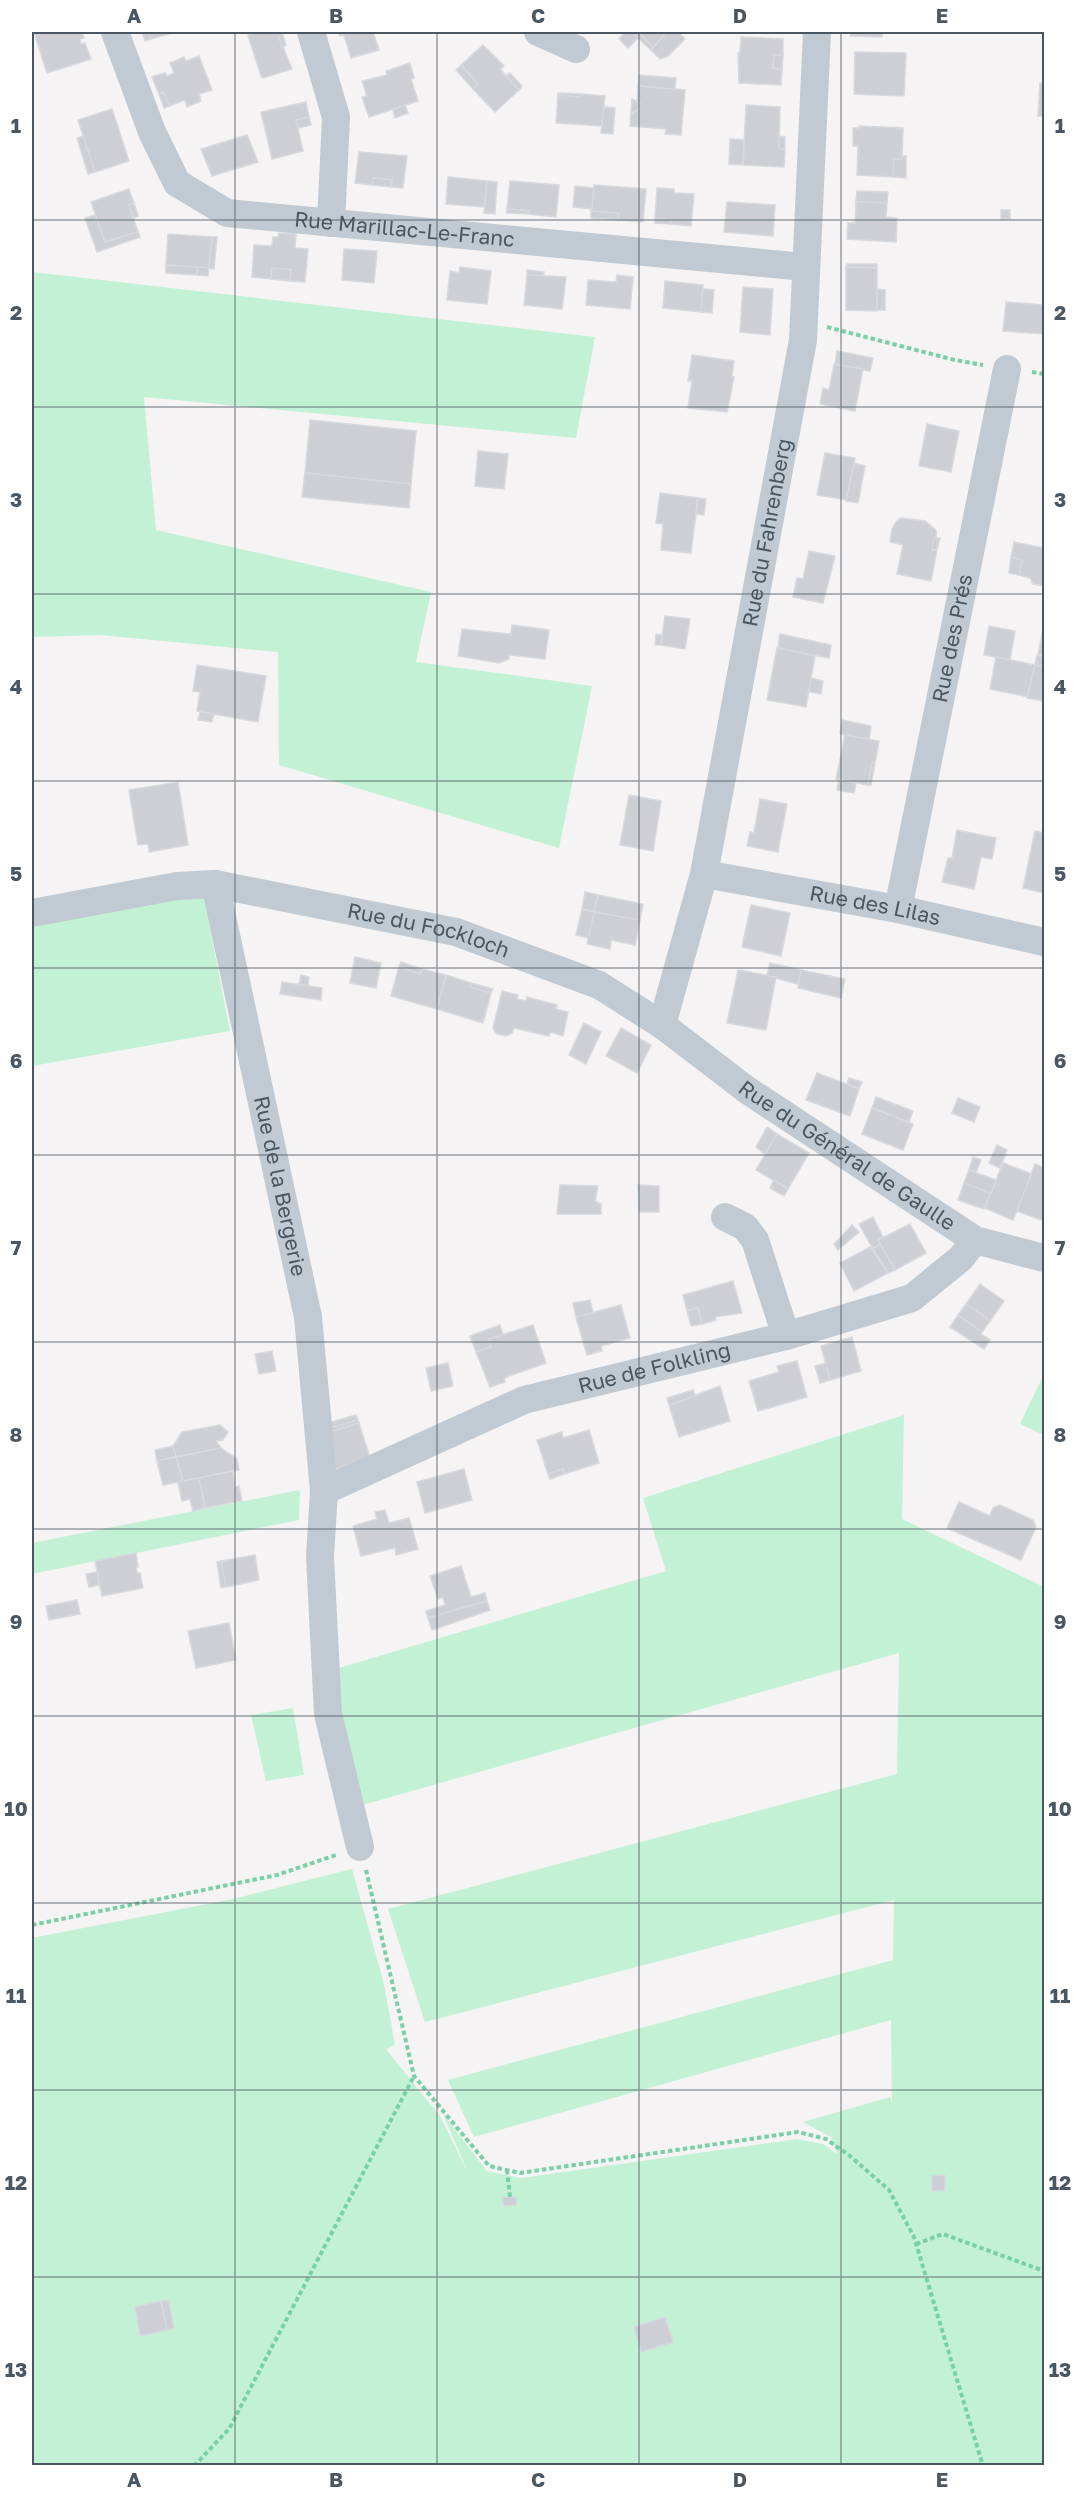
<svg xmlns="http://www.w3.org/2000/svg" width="1076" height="2497" viewBox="0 0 1076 2497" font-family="'Golos Text',sans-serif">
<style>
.green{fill:#c3f1d5}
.building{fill:#cdcfd5;stroke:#d7d9de;stroke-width:1.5}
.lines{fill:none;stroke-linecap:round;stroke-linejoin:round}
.path{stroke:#7ad0a6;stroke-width:4;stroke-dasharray:4.5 3;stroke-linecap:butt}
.minor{stroke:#c1cad2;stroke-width:28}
.grid{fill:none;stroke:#4a5661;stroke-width:1.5;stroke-opacity:0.55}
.labels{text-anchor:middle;stroke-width:5;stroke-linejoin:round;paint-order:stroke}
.street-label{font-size:21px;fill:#4a5661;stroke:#fff}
.neatline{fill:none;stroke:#4a5661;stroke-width:2}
.grid-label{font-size:20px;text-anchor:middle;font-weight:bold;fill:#4a5661}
</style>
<rect width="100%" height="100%" fill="#f5f3f3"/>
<g class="green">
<path d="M32,272L595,337L576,438L144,397L156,530L431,592L416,662L592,686L559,848L279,765L278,652L101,635L32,637Z"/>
<path d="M199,873L230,1031L32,1066V903Z"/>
<path d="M1044,1374V1435L1020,1424Z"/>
<path d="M904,1415L902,1519L1044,1587V2465L32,2466V1938L233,1899L352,1869L384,1984L395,2045L386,2049L440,2116L469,2175L443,2114L487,2171L521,2178L797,2139L823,2144L837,2154L831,2137L803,2122L890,2097L892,2103L891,2020L474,2137L448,2080L893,1960L894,1900L425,2022L388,1909L897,1774L899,1653L359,1806L332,1670L666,1571L643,1498Z"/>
<path d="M300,1490L299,1520L32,1574V1543Z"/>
<path d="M293,1708L304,1775L266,1781L251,1715Z"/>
</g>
<g class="building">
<path d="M34,32H82L84,38L80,39L81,44L85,43L91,59L47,73Z"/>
<path d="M142,32H149L151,39L145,41Z"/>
<path d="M149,32H175L151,39Z"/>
<path d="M260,32H277L292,69L263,78L261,76L248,35Z"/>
<path d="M277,32H282L286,45L282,47Z"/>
<path d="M338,32H373L379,50L351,58L344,35L340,36Z"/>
<path d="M625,32H632L638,38L628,48L619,39Z"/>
<path d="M632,32H667L653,47L641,35L638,38Z"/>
<path d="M667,32H678L685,39L668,56L660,59L651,50Z"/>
<path d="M851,32H882V37L850,36Z"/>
<path d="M641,35L653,47L651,50L638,38Z"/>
<path d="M741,37L783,39V55H774L773,68L782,69L781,85L739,83L738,53L740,52Z"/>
<path d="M483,45L504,66L500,69L519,90L495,112L473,89L478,84L461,65Z"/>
<path d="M855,52L906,53L904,96L854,94Z"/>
<path d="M774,55H783L782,69L773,68Z"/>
<path d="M199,56L212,90L199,94L201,101L187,107L185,100L169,106L163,92L159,94L152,77L165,73L167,76L174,73L170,63L184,57L186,61Z"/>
<path d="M410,63L414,78L411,79L418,101L369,117L362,97L367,96L362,81L387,75L386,71Z"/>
<path d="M461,65L478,84L473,89L456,70Z"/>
<path d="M510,73L522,86L519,90L506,76Z"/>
<path d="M639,75L676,78L675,90L638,86Z"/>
<path d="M1040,83H1044V116H1038Z"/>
<path d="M638,86L685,90L681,135L665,134L666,129L630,126L631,114L639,109L640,103H637Z"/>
<path d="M163,92L169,106L164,108L159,94Z"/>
<path d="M558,93L581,94L580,97L558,95Z"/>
<path d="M581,94L605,96L602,126L556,123L558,95L580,97Z"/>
<path d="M632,99L640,103L639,109L631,114Z"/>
<path d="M306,102L309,117L296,120L303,151L272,159L261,112Z"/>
<path d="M405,105L408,113L395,118L393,110Z"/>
<path d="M746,105L780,107L779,149H785L784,167L743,165Z"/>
<path d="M604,107L615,108L613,134L601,133Z"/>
<path d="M112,109L129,161L95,172L78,120Z"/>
<path d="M309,117L311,125L298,128L296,120Z"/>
<path d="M859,126L903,128L902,159H894L893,177L857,175L858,146H853V128H859Z"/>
<path d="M247,135L258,162L212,176L201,149Z"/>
<path d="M83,136L95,172L88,174L77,138Z"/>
<path d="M779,136L785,137V149H779Z"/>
<path d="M730,139L744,140L743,165L729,164Z"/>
<path d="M359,152L407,156L403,188L391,187L392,180L373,178L372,185L355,183Z"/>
<path d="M902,156H906V178L893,177L894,159H902Z"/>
<path d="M448,177L487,181L484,207L446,204Z"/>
<path d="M373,178L392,180L391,187L372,185Z"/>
<path d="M487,181L497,182L495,214L484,213Z"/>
<path d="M510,181L559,185L556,217L529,214L530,211L507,209Z"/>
<path d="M594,185L646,189L643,222L618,220V213L591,211Z"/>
<path d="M575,186L594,188L592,209L573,207Z"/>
<path d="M657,188L674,189V193L694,194L691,226L671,224V220L655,219Z"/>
<path d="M129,189L134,203L129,205L138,232L105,242L91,202Z"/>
<path d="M857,191L888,192L887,203L856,202Z"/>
<path d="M727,202L775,205L773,236L724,232Z"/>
<path d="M856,202L887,203L886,217L897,218L896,242L847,239L848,223H855Z"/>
<path d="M134,203L138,216L134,218L129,205Z"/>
<path d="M507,209L530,211L529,214L507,213Z"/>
<rect x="1001" y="210" width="9" height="9"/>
<path d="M591,211L618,213V220L591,218Z"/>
<path d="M95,215L105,242L138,232L140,237L97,252L85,218Z"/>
<path d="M655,219L671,220V224L655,223Z"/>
<path d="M279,233L296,234L295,248L308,249L305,282L290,281L291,270L272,268L271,279L252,277L254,245L272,246L273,237H278Z"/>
<path d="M168,234L212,237L209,268L166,265Z"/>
<path d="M212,237H217L214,269L209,268Z"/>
<path d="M344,249L377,251L374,283L342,280Z"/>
<path d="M847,264H877V268L846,267Z"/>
<path d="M166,265L198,267L197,275L166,273Z"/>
<path d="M198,267L209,268L208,276L197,275Z"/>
<path d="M460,267L491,271L487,304L447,300L450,271L459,273Z"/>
<path d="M846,267L877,268V311L846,310Z"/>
<path d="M272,268L291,270L290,281L271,279Z"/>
<path d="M527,270L544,272L543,276L527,275Z"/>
<path d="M527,275L566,277L562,309L524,305Z"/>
<path d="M617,275L633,277L630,309L586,305L588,280L616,282Z"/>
<path d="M665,281L703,285L701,312L663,308Z"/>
<path d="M743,287L773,289L770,335L740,332Z"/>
<path d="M703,289L714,290L712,313L701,312Z"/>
<path d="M877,289L885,290V310H877Z"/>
<path d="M1006,302L1044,305V334L1003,331Z"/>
<path d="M837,351L873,358L870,371L835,364Z"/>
<path d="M692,355L734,361L732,376L734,377L727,412L688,408L692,381H688Z"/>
<path d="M834,364L863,369L855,411L820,404L823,388L829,390Z"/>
<path d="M310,420L416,431L411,484L305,473Z"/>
<path d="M927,424L959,431L951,472L919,466Z"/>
<path d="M478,451L508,454L504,489L475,486Z"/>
<path d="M825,453L855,458L847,500L817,495Z"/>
<path d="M854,463L865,466L858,503L846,501Z"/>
<path d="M305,473L411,484L409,508L302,497Z"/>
<path d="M660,493L698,498L691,553L661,550L663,524L656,523Z"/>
<path d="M698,498L706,499L704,515L696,514Z"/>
<path d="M901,518L925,521L936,530V537L932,550H937L931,581L897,574L903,545L890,542L892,529L896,522Z"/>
<path d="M934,538H940L937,550H932Z"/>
<path d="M1014,542L1044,548V586L1033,584L1030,578L1019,575L1022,560L1011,557Z"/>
<path d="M809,551L835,556L823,603L793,597L797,578L803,579Z"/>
<path d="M1011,557L1022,560L1019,575L1009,573Z"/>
<path d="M665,616L690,619L685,649L661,645Z"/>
<path d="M512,625L549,630L545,659L509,655V659L499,663L458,656L462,629L511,634Z"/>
<path d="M989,626L1015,631L1010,660L984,655Z"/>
<path d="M1043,630L1044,631V655L1038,654Z"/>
<path d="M656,634L662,635L661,645H655Z"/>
<path d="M780,634L831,645L829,658L778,648Z"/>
<path d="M777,648L815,656L806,707L767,700Z"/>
<path d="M1037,655L1044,657V667L1035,665Z"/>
<path d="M996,657L1035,665L1029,697L990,689Z"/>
<path d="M197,665L266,676L258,722L197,711L200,692L193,691Z"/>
<path d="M1035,665L1044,667V701L1027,698Z"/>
<path d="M811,678L823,681L821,694L809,692Z"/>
<path d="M200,712L214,714L212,722L198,720Z"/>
<path d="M842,720L871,726L869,740L840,734Z"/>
<path d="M845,735L879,741L875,763L872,762L868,785L836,779Z"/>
<path d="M872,762L875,763L871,785H868Z"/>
<path d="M839,779L856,783L854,793L837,790Z"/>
<path d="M178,782L188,845L149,852L148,844L138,845L129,790Z"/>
<path d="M629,795L661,801L653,851L620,845Z"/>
<path d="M760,799L787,804L778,852L747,846L750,832L754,833Z"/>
<path d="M957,830L996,838L992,859L981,857L974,889L942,882L948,858H952Z"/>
<path d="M1035,831L1044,833V893L1023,888Z"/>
<path d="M585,892L598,895L594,912L582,909Z"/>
<path d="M598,895L643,904L640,920L594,912Z"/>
<path d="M751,905L790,913L781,956L742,947Z"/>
<path d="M582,909L594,912L589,938L576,935Z"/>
<path d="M594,912L640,920L635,945L611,940L610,949L587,944Z"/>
<path d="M355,957L381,963L376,988L350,983Z"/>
<path d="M401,962L422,969L420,974L399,967Z"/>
<path d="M770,963L801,970L798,984L767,976Z"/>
<path d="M399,967L420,974L422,969L446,975L437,1009L391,996Z"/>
<path d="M738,970L776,977L766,1030L727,1023Z"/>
<path d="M801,970L845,979L841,998L798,988Z"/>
<path d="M301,975L309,977L308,986L299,985Z"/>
<path d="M446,975L471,983L470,987L491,993L483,1023L437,1009Z"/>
<path d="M282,982L322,988L321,1000L280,994Z"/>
<path d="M471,983L493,989L491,993L470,987Z"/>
<path d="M502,991L518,995L517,999L526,1001L527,997L557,1005L556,1009L568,1012L563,1036L550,1032L549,1036L514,1028L512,1033L506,1036L497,1034L493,1028Z"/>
<path d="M584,1023L601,1032L586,1064L569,1055Z"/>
<path d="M621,1028L651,1045L637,1073L606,1056Z"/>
<path d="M817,1073L859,1089L850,1116L806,1100Z"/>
<path d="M849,1078L862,1082L859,1089L847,1084Z"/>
<path d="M876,1097L913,1111L909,1122L872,1108Z"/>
<path d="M958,1098L980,1107L974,1122L952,1113Z"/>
<path d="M872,1108L913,1124L903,1150L862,1134Z"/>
<path d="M767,1127L777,1134L765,1154L756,1147Z"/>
<path d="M777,1134L809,1153L788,1189L756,1170Z"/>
<path d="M997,1145L1007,1150L1000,1168L989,1163Z"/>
<path d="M973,1157L981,1160L976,1172L969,1170Z"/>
<path d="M1003,1163L1032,1174L1013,1220L985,1208Z"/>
<path d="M1035,1164L1044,1168V1221L1017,1211Z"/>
<path d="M969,1170L996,1180L991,1193L964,1183Z"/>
<path d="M774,1180L788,1189L784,1196L770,1188Z"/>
<path d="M964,1183L990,1193L984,1209L958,1200Z"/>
<path d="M560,1185L598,1186L595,1201L601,1204V1214H557Z"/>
<path d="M638,1185L659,1186V1212H639Z"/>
<path d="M873,1217L883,1237L878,1240L880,1244L873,1249L859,1224Z"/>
<path d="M910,1224L926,1253L895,1270L878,1240Z"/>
<path d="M852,1225L859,1232L838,1250L834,1244Z"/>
<path d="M880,1244L895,1270L889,1273L873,1249Z"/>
<path d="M870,1247L888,1273L854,1291L840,1263Z"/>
<path d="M733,1281L742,1313L715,1317L716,1320L702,1324L698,1308L687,1311L683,1295Z"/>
<path d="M980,1284L1004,1301L990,1321L966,1304Z"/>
<path d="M590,1300L593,1313L576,1317L573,1303Z"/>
<path d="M966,1304L990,1321L982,1332L958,1315Z"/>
<path d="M621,1305L630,1338L601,1346L602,1351L587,1355L576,1317Z"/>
<path d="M698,1308L702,1324L691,1326L687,1311Z"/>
<path d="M958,1315L982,1332L981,1334L990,1340L984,1349L950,1327Z"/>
<path d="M500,1325L503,1335L489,1339L491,1347L476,1352L470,1336Z"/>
<path d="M533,1325L546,1363L504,1378L505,1382L490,1387L476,1352L491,1347L489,1339Z"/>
<path d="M852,1337L861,1371L830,1380L821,1346Z"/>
<path d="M272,1351L276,1371L259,1374L255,1354Z"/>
<path d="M797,1361L807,1397L758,1411L749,1381L779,1372L777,1366Z"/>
<path d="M448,1363L453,1386L431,1391L426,1368Z"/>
<path d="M826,1363L830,1380L820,1383L815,1366Z"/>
<path d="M720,1386L730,1421L679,1437L669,1405Z"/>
<path d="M693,1390L695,1396L669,1405L667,1398Z"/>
<path d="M356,1415L358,1420L323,1430L322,1425Z"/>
<path d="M358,1420L359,1423L324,1434L323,1430Z"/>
<path d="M359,1423L370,1458L336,1469L324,1434Z"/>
<path d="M220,1425L228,1432L223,1440L216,1441L221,1448L176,1457L173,1446L182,1432Z"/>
<path d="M589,1430L599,1463L564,1474L563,1469L548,1474L537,1440L562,1432L563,1438Z"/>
<path d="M173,1446L176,1457L157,1461L155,1450Z"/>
<path d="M221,1448L237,1459L239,1470L183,1481L176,1457Z"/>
<path d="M176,1457L183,1481L163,1485L157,1461Z"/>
<path d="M464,1469L472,1500L425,1513L417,1482Z"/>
<path d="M563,1469L564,1474L550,1479L548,1474Z"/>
<path d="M233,1471L236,1502L205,1508L199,1478Z"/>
<path d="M199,1478L205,1508L193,1511L190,1499L182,1501L178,1482Z"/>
<path d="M239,1486L242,1501L236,1502L234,1487Z"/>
<path d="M959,1502L990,1516L993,1508L1000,1505L1033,1520L1036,1527L1021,1560L947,1528Z"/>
<path d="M385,1510L389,1523L409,1518L418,1549L396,1555L395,1548L361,1556L353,1526L377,1519L375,1512Z"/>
<path d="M136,1553L138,1567H136L137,1573H140L143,1588L102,1596L95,1561Z"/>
<path d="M255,1555L259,1580L226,1587L221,1561Z"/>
<path d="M221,1561L226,1587L221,1588L217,1562Z"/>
<path d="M461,1566L471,1597L485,1593L487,1601L428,1618L426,1611L445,1605L443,1597L438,1599L430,1576Z"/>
<path d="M97,1572L99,1585L89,1587L86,1574Z"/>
<path d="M77,1600L80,1614L49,1620L46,1606Z"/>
<path d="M487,1601L490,1610L432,1630L428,1618Z"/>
<path d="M229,1623L236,1660L196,1668L188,1631Z"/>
<path d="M945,2175V2190L932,2191V2176Z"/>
<path d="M503,2197H516L517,2205L503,2206Z"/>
<path d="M168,2300L174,2328L167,2330L161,2301Z"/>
<path d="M161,2301L167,2330L140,2336L135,2307Z"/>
<path d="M665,2317L673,2342L641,2352L634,2327Z"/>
</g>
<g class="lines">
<g class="path">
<path d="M827,327L955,360L983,365"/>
<path d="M1032,372L1044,374"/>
<path d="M366,1870L414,2076L489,2166L520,2173L798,2132L826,2139L850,2156L889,2190L914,2237L983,2466"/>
<path d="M32,1925L277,1875L336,1855"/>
<path d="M507,2170L510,2197"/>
<path d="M916,2244L943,2234L1044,2271"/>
<path d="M194,2466L229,2429L414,2076"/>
</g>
<g class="minor">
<path id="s1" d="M115,32L152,132L177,183L227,213L805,267"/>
<path d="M311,32L336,117L331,223"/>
<path d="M538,32L576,49"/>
<path id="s2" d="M704,874L898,909L1044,942"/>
<path id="s3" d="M215,884L308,1317L324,1491L320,1557L328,1714L360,1847"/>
<path id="s4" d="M898,909L1007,369"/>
<path id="s5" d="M32,913L177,886L215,884L456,932L599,985L662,1025L747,1090L975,1240L1044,1258"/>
<path id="s6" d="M662,1025L704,874L803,340L817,32"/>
<path d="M725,1217L745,1227L755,1240L786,1336"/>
<path id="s7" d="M324,1491L524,1400L786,1336L912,1298L961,1258L975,1240"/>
</g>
</g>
<path class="grid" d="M235,32V2466M437,32V2466M639,32V2466M841,32V2466M32,220H1044M32,407H1044M32,594H1044M32,781H1044M32,968H1044M32,1155H1044M32,1342H1044M32,1529H1044M32,1716H1044M32,1903H1044M32,2090H1044M32,2277H1044"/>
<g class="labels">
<g class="street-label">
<text dy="7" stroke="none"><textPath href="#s1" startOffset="400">Rue Marillac-Le-Franc</textPath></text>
<text dy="7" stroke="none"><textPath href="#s6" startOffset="504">Rue du Fahrenberg</textPath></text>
<text dy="7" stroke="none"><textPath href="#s4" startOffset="276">Rue des Prés</textPath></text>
<text dy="7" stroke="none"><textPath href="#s2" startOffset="174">Rue des Lilas</textPath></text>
<text dy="7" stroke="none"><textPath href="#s5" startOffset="404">Rue du Fockloch</textPath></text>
<text dy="7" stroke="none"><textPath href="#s5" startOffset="885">Rue du Général de Gaulle</textPath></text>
<text dy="7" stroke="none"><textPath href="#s3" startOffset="309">Rue de la Bergerie</textPath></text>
<text dy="7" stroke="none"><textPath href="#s7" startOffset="354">Rue de Folkling</textPath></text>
</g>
</g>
<rect width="1076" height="2497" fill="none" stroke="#ffffff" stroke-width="66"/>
<rect x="33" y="33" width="1010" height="2431" class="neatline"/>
<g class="grid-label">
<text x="134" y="23">A</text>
<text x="336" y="23">B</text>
<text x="538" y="23">C</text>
<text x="740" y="23">D</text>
<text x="942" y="23">E</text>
<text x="16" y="133">1</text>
<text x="1060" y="133">1</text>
<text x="16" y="320">2</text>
<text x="1060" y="320">2</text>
<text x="16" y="507">3</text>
<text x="1060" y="507">3</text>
<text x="16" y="694">4</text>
<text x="1060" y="694">4</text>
<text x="16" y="881">5</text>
<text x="1060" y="881">5</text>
<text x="16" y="1068">6</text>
<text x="1060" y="1068">6</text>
<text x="16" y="1255">7</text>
<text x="1060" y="1255">7</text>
<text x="16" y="1442">8</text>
<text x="1060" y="1442">8</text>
<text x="16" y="1629">9</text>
<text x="1060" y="1629">9</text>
<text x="16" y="1816">10</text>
<text x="1060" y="1816">10</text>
<text x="16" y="2003">11</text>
<text x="1060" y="2003">11</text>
<text x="16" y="2190">12</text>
<text x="1060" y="2190">12</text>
<text x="16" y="2377">13</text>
<text x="1060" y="2377">13</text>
<text x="134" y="2487">A</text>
<text x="336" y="2487">B</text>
<text x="538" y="2487">C</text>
<text x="740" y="2487">D</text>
<text x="942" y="2487">E</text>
</g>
</svg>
